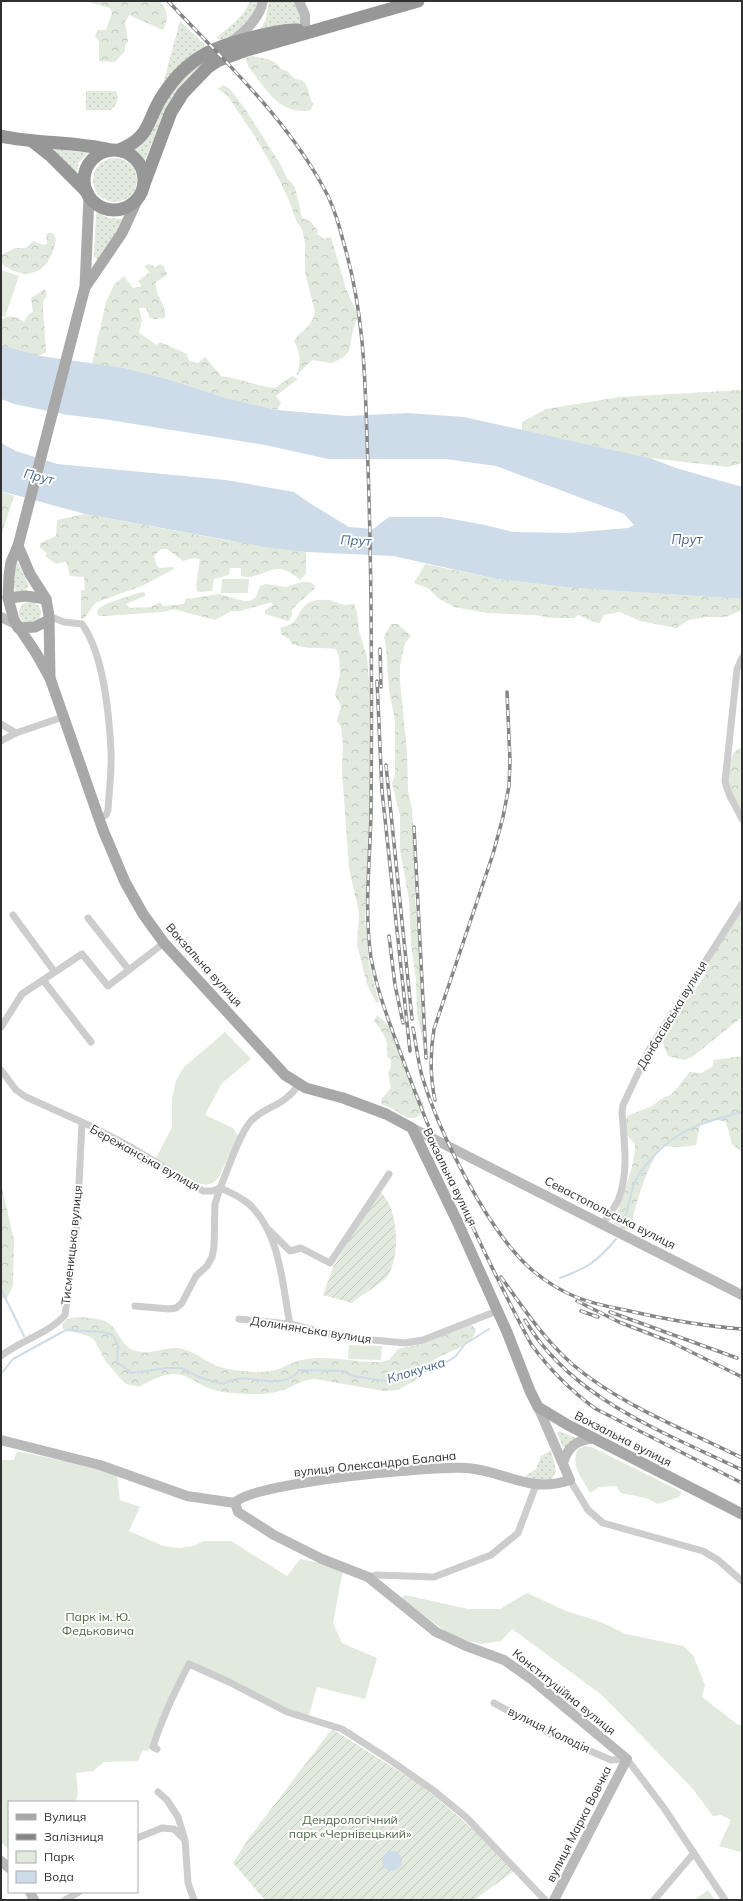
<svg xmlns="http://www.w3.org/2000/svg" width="743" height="1901" viewBox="0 0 743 1901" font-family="Mulish,sans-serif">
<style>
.grass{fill:url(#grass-dots)}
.forest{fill:url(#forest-crowns)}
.park{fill:#e2e9dd}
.garden{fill:url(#garden-furrows)}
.water{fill:#cedbe9}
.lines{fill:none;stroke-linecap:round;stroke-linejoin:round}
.stream{stroke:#cedbe9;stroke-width:2}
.street{stroke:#cdcdcd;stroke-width:7}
.secondary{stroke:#bababa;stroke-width:10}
.primary{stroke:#a8a8a8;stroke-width:11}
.highway{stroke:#979797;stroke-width:13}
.rail-casing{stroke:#858585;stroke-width:3.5}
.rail{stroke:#fff;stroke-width:2;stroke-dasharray:6;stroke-linecap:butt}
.labels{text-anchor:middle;stroke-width:4;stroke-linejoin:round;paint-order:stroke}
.street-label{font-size:12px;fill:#303030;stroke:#fff}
.park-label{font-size:12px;fill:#4e6841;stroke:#fff}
.water-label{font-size:13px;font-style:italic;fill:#45678b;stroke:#fff}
</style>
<defs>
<pattern id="grass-dots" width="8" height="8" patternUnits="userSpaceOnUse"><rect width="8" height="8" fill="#e2e9dd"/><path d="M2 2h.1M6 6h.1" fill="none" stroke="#c2c8be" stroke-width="1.8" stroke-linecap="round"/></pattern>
<pattern id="forest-crowns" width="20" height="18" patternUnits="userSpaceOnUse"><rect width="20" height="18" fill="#e2e9dd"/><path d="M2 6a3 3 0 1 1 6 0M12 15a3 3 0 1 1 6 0" fill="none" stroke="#c2c8be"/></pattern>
<pattern id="garden-furrows" width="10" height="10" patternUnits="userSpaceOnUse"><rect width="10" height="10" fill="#e2e9dd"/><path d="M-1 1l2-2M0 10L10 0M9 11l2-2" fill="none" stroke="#c2c8be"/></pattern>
</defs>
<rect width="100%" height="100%" fill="#fff"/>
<g class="grass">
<path d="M250,1H259C253,20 237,31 221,42L217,37C230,26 244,17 250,1Z"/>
<path d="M269,1H293C299,9 303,15 299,25L260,30L266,19Z"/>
<path d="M180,21L207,47L163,84Z"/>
<path d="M217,57L167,107L144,162L132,150C151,121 169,85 197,63C202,60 211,58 217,57Z"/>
<path d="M86,91H116L118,97L116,104L111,110H86Z"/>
<path d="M52,147L71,151L89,152L79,162L76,173Z"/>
<circle cx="115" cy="180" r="22"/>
<path d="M96,212L109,218L126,219L98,260L94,257Z"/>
<path d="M17,562L19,564L29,586L27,589L16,594L13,580L15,563Z"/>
<circle cx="30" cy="613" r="11"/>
<path d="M559,1431L574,1437L575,1440L566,1448L563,1447L557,1433Z"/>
<path d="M551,1450L556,1471L551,1481L521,1479L536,1469L541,1456Z"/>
</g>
<g class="forest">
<path d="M85,1H160C168,12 169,18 163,30L129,15L125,22L128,41L125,46V51L115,62L99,61V41L95,36L98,30H106L112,13L110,8Z"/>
<path d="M252,56C261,58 277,59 281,69L287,71L295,79C310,79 307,94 313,104L311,110C283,116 268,93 254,74C250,68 246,65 246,58Z"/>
<path d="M223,85L230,89L245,109L279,162L287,178L295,187L302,218L310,221L318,231L317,234L324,239L331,237L346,289L358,316L353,330L349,351L344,357L332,363L312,360L296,376C301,364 301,354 294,341C300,331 313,326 315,312L305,272V243L302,229L296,220L288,198L277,175L256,138L227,95L218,89Z"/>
<path d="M49,233H53L56,239C51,271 28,285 1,263V255L15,248H26L33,241L43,245L47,244L46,234Z"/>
<path d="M148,264L156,267L160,264L164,267L167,275L156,282C154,295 167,304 165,318L155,319L150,318L146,308H139L142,320L139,333L157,345L160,342L187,354L189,361L198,363L205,357L221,376C239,378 256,386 275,388L292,376L298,379L276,396L281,403L277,410L226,398L171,380L125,368L92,364L106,302L114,285L124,276L133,288L142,286L138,281L150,272L144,267Z"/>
<path d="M45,289L47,296L43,301V307L46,352L39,356L1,345L2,319C11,314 16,317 24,322L29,314L33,312L31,298Z"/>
<path d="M742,390V463L728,467L650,458L522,430V422L546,409L620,397Z"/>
<path d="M1,491L14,496L1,536Z"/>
<path d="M85,514L225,540L306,552V574L300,580C296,577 292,573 287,571C271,563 259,581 241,576V568H230L229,575L214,579L212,591L198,592L196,585L200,559L192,558L183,561L167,549H161L154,556L157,566L160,568L173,567L174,569L142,586L97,602L92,607L85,618L81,619V590H85L84,577L70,576L66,561L56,564L45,556L47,553L40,548V543L56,536L57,520Z"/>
<path d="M425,564L497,579L574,588L742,599V610L726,617H705L689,620L676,628L640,621L620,612L603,615L600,623L593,622L579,615L573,618H552L535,615L487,613L454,607L438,598L428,588L414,583Z"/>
<path d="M302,582H309L314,584L315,588L292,609V616L288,621L265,614V610L273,605L272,602L240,611H231L215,620L173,609L163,612L103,616H99L97,613L98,609L108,603L142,592L145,593V596L126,604L130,608L151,607L160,602L163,606L184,604L186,599L219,594L244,601H250L256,597L260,586L266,584L286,587Z"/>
<path d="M329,600L344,605L354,604L357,612L359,631L367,657L369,682V768L371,807L365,920L369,963L379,1002H376L367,984L357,945L359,913L349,868L342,770L343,745L341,727L337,721L341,706L335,695L340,675L339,657L336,649C321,647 307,650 292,644L289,639L282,635L280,628C305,622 293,609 313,601C317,599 324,600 329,600Z"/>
<path d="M391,624H398L411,636L405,643L400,666V682L407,751L408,791L412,809L414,839L413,847L416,882L415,899L422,973L424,1048L417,1013L416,980L411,944L409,900L400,850V816L392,783L395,775V721L389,690L386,647L384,637Z"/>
<path d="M742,747V820L728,801L723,787L726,770L734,752Z"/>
<path d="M742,910V921L740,924L742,929V1017L692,1057L684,1060L668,1056L664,1046L662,1038L684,999L693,993L706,974L709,958Z"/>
<path d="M377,1015L391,1028L395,1036L400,1056L423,1103L425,1109C408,1131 401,1107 382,1105L381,1100L391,1088L388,1073L391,1067V1060L387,1057C389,1041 384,1033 374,1021Z"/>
<path d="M742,1056V1152L732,1144L726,1122L714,1119L700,1125L696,1145L682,1147L662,1146C648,1163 635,1205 631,1227L626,1230L614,1224C620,1197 635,1171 635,1144L624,1132L627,1116L652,1106L661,1099L672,1094L690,1072L701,1073L712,1067L714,1060Z"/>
<path d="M1,1184L14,1240L13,1286L7,1298H1Z"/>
<path d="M80,1317C89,1318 99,1318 107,1322C120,1330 121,1348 136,1351C151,1355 163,1347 178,1348C197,1351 209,1366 228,1369C244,1372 263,1374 279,1369C287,1366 294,1361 302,1360C328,1354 355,1363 381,1362L389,1360L398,1349L424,1343L471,1325L476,1329C472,1355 432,1347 421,1377L398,1390L384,1391L315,1379C302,1379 295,1386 283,1390C267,1396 248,1394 231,1393C186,1390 191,1356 139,1387L126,1384L120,1378L106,1362L95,1341L89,1336L63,1329L62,1325C66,1317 72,1318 80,1317Z"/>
</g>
<g class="park">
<path d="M1,270L19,276L5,317L1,316Z"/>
<path d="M222,579H249L248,593H221Z"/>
<path d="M225,1032L251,1059L222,1083L205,1115L233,1128L238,1136L219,1177C217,1180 214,1183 209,1184C196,1188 167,1167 155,1160L172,1127V1099L176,1081L183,1068Z"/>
<path d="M349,1345L382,1346L381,1360L348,1359Z"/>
<path d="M584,1446L592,1447L682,1492L679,1497L658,1504L646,1498L621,1493L616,1486L599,1487L590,1493C582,1477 570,1466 578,1449Z"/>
<path d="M17,1451L101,1469L117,1474L120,1500L140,1507L129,1531L163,1546L180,1548L193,1546L204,1541H231L287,1576L300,1559L331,1565L343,1570L333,1623L342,1643L377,1658L365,1699L317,1687L309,1715L289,1710L188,1662L151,1747L148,1751L143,1750L138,1761L104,1762L93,1771L76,1773L78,1794L75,1802H9V1850L1,1842V1460H14Z"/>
<path d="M527,1593L566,1611L601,1622L626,1634L683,1646L693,1655L705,1685L702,1697L737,1724L742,1726V1848L740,1852L719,1846L731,1820L721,1815L713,1816L692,1788L602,1695L512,1629L501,1641L482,1644L455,1638L401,1599L405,1595L468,1609H500Z"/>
<path d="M708,1890L715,1900H694Z"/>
</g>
<g class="garden">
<path d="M379,1191C399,1206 401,1257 387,1277C383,1282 359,1297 352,1303L323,1295L333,1267Z"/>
<path d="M332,1729L424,1787L476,1832L514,1871L474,1900H265L233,1863L249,1838Z"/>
</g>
<g class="water">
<path d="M1,345L40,356L125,368L171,380L226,398L277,410L347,416L408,413L464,417L650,458L676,468L742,487V599L574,588L497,579L393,556L306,552L265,547L85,514L1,491V443L16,451L57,464L226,480L294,492L308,502L349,527L373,529L389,517H441L485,525L513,532L569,533L628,528L634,525L624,514L496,466L446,459H328L265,445L103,419L68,415L14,404L1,399Z"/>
<circle cx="392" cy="1861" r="10"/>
</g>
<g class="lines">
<g class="stream">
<path d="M621,1229C628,1214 629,1197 635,1182C638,1173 645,1166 651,1159C678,1128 704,1122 742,1112"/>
<path d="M560,1278C587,1268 597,1262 616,1239"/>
<path d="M1,1289L24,1336"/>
<path d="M1,1374L13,1359L66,1330L103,1332L113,1335L118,1346L117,1362L132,1373L167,1368H181L201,1378L224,1384C245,1368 282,1395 299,1370L343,1371L353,1376L385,1381L398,1379L411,1373L430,1370L445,1363L455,1357L465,1344L489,1329"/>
</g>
<g class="street">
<path d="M49,616L64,622L82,624C104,655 109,713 111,751C112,771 109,791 108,810L106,815L99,818"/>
<path d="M742,658L737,669L725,782L729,794L742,819"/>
<path d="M1,724L16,733"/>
<path d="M1,741L16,733L63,717"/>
<path d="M13,915L54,971"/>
<path d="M88,918L129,970"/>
<path d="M43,980L91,1042"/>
<path d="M1,1027L22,994L82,954L108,986L164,943"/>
<path d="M1,1070L16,1090L26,1097L95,1128L129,1146L203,1191H212L220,1188C228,1170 239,1134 251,1121C266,1105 284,1107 299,1084"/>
<path d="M603,1224C608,1215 616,1207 619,1198C629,1170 624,1140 622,1112L623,1105L649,1050L742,904"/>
<path d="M269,1230L290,1251L301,1248L330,1263L389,1174"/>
<path d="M135,1306L169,1309L176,1308L182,1303L196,1276L207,1266L212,1257L214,1247L215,1204L220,1188C230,1192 240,1197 249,1204C281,1234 282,1285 290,1324"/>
<path d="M239,1319L290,1324L341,1337L405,1343L423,1340L497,1311"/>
<path d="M1,1356C21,1340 48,1334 65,1315L77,1223L82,1123"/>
<path d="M570,1480L588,1510L603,1523L703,1551L718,1560L742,1581"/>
<path d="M368,1577L377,1575L434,1577L491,1555L518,1533L536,1485"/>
<path d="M494,1703L549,1733L611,1760L627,1759L664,1808L725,1900"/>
<path d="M157,1749L153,1747C162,1718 175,1691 189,1664L229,1682L287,1712L342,1729L387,1758L433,1790L467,1818L545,1900"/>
<path d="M158,1792L167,1800L178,1817L185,1840L188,1883L194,1900"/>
<path d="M137,1838L162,1828L174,1829L183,1838"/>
<path d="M65,1900L79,1892"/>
<path d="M654,1900L694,1853"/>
</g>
<g class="secondary">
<path d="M299,1L305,15V33"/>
<path d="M230,42C244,33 260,18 263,1"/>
<path d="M1,617L15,624"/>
<path d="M412,1128L742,1295"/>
<path d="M1,1440L100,1465L187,1496L235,1503"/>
<path d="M563,1463C568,1446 577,1440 594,1438"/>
<path d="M235,1503L238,1512L274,1535L322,1559L368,1577L436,1632L466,1646L504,1660L531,1679L627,1759L554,1900"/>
<path d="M235,1503C248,1483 437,1465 467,1468C506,1471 528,1494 570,1480L538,1407"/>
<path d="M1,1861L9,1868"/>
<path d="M30,1892L34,1900"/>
</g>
<g class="primary">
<path d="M89,197L85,287L18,546L11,562L9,576L8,598L14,620L36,653L50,678L103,830L125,882L143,914L164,943L285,1075L306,1088L343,1098L386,1114L412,1128L457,1221L507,1332L530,1391L538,1407L568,1425L742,1514"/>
<path d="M86,286L122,233L139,196"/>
<path d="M18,546L30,574L46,599L49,616L50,678"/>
<path d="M8,598L26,596L46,599"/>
<path d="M18,628L35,627L49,620"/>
</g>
<g class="highway">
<path d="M1,136C37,144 74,141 111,150"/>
<path d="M32,141L51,156L87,192"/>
<path d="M119,150C152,137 146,120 163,95C189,55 218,45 262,35C274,33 286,29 298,30"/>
<circle cx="114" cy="180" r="30"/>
<path d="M144,184L171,112L183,93L208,67L217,61L247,50L418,1"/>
</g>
<defs>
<g id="rail">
<path d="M168,1C225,62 290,121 328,196C335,211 340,228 344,244C366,319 365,389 368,466C372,582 372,697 371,813C370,861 364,910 371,958C378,996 393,1032 406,1068C441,1163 484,1255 531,1344C549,1369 571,1391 596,1409L742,1483"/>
<path d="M380,649L381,687"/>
<path d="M377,681L382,791L410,1051"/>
<path d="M386,765L412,1019"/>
<path d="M414,827L426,1058"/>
<path d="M389,936L395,985L403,1023"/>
<path d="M413,1028C416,1044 418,1061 422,1076C439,1132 487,1231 532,1270C544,1280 561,1291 576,1297C591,1303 609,1307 625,1310C664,1319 702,1326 742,1329"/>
<path d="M435,1100C430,1076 430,1053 434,1029L493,854L503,817L509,786L510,761L507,692"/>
<path d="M501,1277C523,1308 544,1339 572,1364C620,1405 686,1430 742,1458"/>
<path d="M577,1301L619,1322L671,1342L742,1377"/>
<path d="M581,1311L598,1317"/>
<path d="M610,1312L737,1358"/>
<path d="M525,1320C571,1399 664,1432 742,1470"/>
</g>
</defs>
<use href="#rail" class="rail-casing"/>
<use href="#rail" class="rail"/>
</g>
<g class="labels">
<g class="street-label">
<text transform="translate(204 965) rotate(48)" y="4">Вокзальна вулиця</text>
<text transform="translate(672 1015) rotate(-59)" y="4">Донбасівська вулиця</text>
<text transform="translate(145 1158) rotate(29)" y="4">Бережанська вулиця</text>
<text transform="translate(450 1177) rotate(64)" y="4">Вокзальна вулиця</text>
<text transform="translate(610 1213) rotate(27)" y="4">Севастопольська вулиця</text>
<text transform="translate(72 1245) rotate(-84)" y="4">Тисменицька вулиця</text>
<text transform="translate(311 1330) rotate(9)" y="4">Долинянська вулиця</text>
<text transform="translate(623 1439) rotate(27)" y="4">Вокзальна вулиця</text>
<text transform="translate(375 1464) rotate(-6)" y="4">вулиця Олександра Балана</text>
<text transform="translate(564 1692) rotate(39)" y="4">Конституційна вулиця</text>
<text transform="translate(549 1730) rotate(26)" y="4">вулиця Колодія</text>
<text transform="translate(579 1824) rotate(-63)" y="4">вулиця Марка Вовчка</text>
</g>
<g class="park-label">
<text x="98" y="1621">Парк ім. Ю.<tspan x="98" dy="14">Федьковича</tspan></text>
<text x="350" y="1824">Дендрологічний<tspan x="350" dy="14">парк «Чернівецький»</tspan></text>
</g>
<g class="water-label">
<text transform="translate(39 476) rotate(13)" y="5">Прут</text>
<text x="687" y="544">Прут</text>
<text transform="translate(356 540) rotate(3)" y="5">Прут</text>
<text transform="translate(416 1370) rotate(-17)" y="5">Клокучка</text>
</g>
</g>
<rect width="743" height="1901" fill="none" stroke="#303030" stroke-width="4"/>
<rect x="8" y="1801" width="130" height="92" fill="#ffffff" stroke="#acacac"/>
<rect x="16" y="1814" width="20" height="6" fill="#a8a8a8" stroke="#acacac"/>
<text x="44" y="1821" font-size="12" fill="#303030">Вулиця</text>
<rect x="16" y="1834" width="20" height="6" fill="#858585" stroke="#acacac"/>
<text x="44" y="1841" font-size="12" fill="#303030">Залізниця</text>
<rect x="16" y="1851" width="20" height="12" fill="#e2e9dd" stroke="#acacac"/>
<text x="44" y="1861" font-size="12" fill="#303030">Парк</text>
<rect x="16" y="1871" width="20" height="12" fill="#cedbe9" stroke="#acacac"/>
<text x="44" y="1881" font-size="12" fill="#303030">Вода</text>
</svg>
